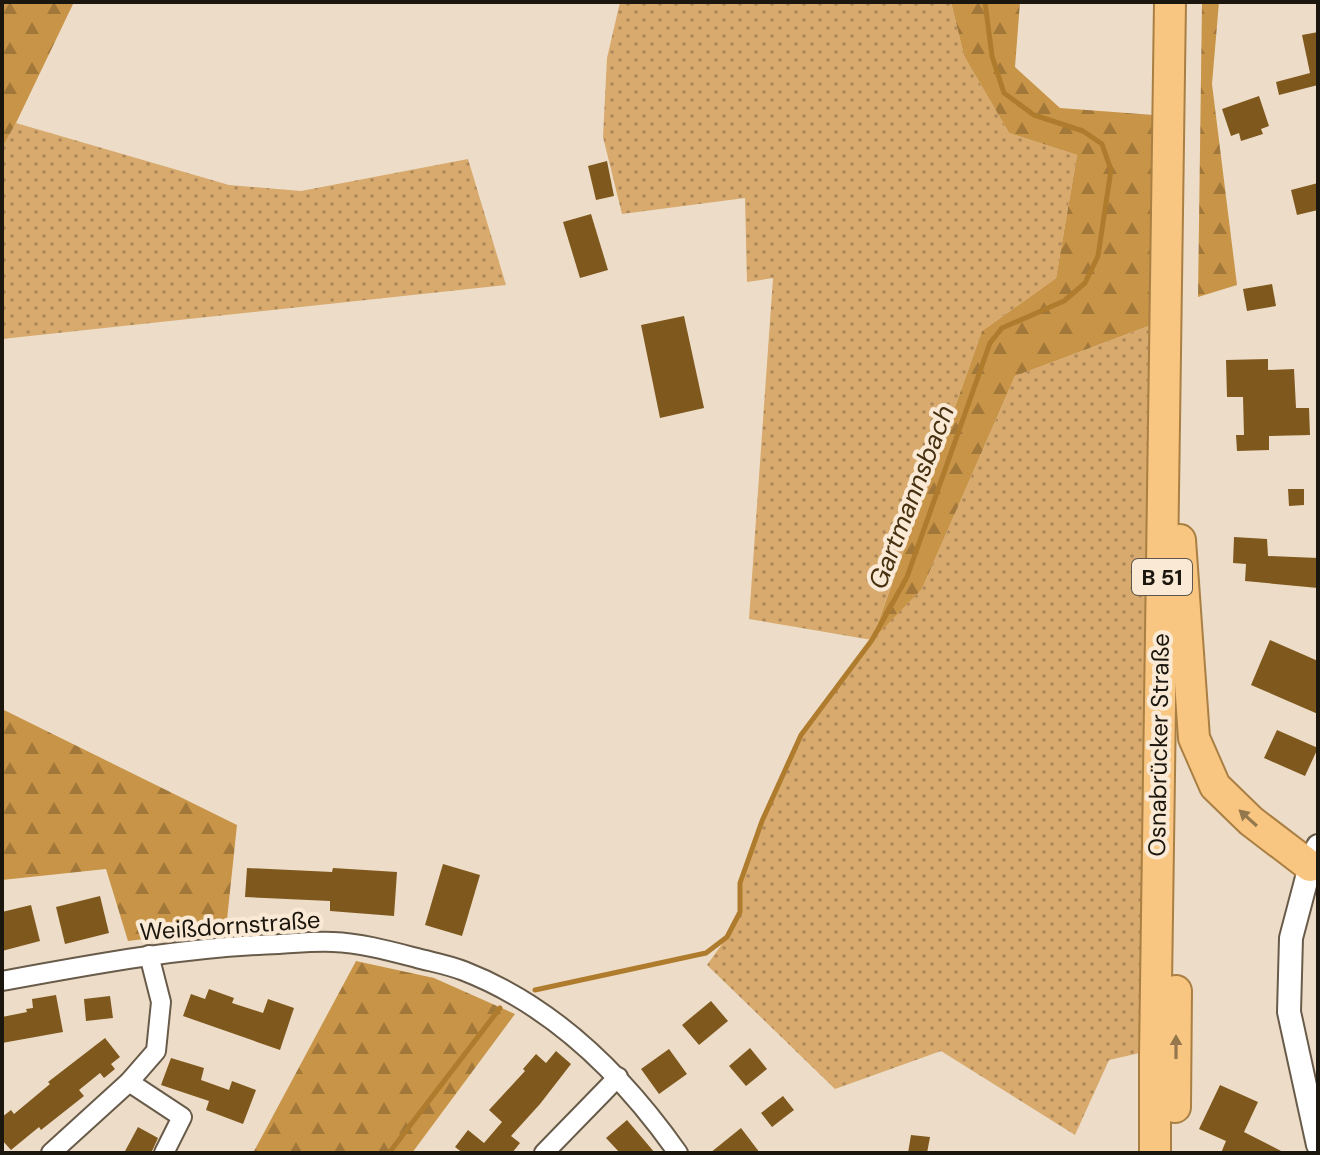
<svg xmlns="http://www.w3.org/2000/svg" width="1320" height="1155" viewBox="0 0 1320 1155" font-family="'DM Sans',sans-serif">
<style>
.grass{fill:url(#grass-dots)}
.forest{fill:url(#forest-firs)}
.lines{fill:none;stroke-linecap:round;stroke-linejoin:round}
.stream{stroke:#af7c2e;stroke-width:5}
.building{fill:#7f581d}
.minor-casing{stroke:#695b49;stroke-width:22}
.tertiary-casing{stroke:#695b49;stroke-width:26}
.trunk-casing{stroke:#a97f44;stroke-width:34}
.minor{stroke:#fff;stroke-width:18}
.tertiary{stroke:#fff;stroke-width:22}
.trunk{stroke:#f8c680;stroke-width:30}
.oneway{fill:#95774d}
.labels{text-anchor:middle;stroke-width:8;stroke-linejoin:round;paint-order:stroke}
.shield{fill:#faead5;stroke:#5e564a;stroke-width:2}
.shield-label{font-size:22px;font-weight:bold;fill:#1b160e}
.street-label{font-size:24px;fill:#1b160e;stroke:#faead5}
.water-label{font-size:26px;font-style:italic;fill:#473110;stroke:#faead5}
</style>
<defs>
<pattern id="grass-dots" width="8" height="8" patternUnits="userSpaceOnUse" patternTransform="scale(2)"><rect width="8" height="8" fill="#d8aa6e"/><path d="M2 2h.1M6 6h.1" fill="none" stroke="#ae8959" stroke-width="1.8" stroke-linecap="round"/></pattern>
<pattern id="forest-firs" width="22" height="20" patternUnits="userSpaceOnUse" patternTransform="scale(2)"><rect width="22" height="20" fill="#c89448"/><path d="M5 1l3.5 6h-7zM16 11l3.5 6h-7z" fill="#a2783a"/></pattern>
</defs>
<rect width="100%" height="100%" fill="#edddc8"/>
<g class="grass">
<path d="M620,2H951L964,56L1009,133L1077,155L1056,278L982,331L873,637L922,589L1015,376L1154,324L1144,1052L1109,1060L1075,1135L941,1051L835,1089L707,965L727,937L740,912V883L762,821L801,735L872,640L749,619L773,278L747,282L745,198L622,214L603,137L607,58Z"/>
<path d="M16,123L229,185L301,191L468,159L506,285L2,339V148Z"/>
</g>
<g class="forest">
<path d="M2,2H74L16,123L2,148Z"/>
<path d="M951,2H1020L1015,67L1060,108L1154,115V324L1015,376L922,589L872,640L982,331L1056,278L1077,155L1009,133L964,56Z"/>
<path d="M1202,2H1219L1212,84L1237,285L1198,297Z"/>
<path d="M2,709L237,825L226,929L128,941L106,869L2,880Z"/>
<path d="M356,961L434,978L515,1014L412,1153H253Z"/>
</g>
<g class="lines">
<g class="stream">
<path d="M535,990L706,953L727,937L740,912V883L762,821L801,735L872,640L907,577L990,343L1002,328L1064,301L1085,283L1098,256L1111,170L1102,144L1083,131L1034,115L1004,93L992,56L985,2"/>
<path d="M389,1153L500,1008"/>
</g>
</g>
<g class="building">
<path d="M1318,32V85L1279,95L1276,82L1310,73L1302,35Z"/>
<path d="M1259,96L1269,126L1261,129L1263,134L1241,141L1239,133L1231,136L1222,109Z"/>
<path d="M607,161L614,196L596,200L588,166Z"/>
<path d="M1318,183V210L1297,215L1291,190Z"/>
<path d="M591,214L608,270L580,278L563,222Z"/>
<path d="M1272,284L1276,306L1247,311L1243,289Z"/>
<path d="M684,316L704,408L660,418L641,325Z"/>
<path d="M1268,359V370L1294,369L1296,408H1309L1310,435L1269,436V450L1237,451L1236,435H1244L1243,397H1227L1226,360Z"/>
<path d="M1288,489H1304V505L1289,506Z"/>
<path d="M1234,537L1267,539L1268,556L1318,558V588L1245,581L1246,564L1233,563Z"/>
<path d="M1270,640L1318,661V714L1251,685Z"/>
<path d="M1277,730L1318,748L1305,776L1264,758Z"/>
<path d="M443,864L480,875L462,936L425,925Z"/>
<path d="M247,868L332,872L333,868L397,872L394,916L330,911V901L245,897Z"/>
<path d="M100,896L109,933L65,944L56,907Z"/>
<path d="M31,905L40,941L2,951V912Z"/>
<path d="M209,989L234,998L232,1003L263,1013L268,999L294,1008L280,1050L183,1016L191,994L205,999Z"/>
<path d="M56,995L63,1032L2,1043V1017L27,1012L26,1009L33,1008L32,999Z"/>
<path d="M110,996L113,1018L86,1021L84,999Z"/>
<path d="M711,1001L728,1021L699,1045L682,1025Z"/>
<path d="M105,1038L120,1057L111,1064L115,1069L104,1078L100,1073L79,1090L84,1096L41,1130L39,1127L11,1150L2,1140V1117L11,1110L14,1114L50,1084L48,1082Z"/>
<path d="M750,1048L767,1069L746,1086L729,1066Z"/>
<path d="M669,1049L687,1074L659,1094L641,1069Z"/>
<path d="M556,1051L571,1064L540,1104L511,1136L520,1143L512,1153H463L455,1147L468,1130L484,1143L502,1122L489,1110L525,1071L523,1069L536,1054L546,1063Z"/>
<path d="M171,1058L204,1068L201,1080L229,1090L232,1081L256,1090L243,1124L206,1110L209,1101L161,1085Z"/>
<path d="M1220,1085L1258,1102L1244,1132L1285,1153H1221L1226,1141L1199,1129Z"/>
<path d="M783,1096L794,1110L772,1127L761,1113Z"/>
<path d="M627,1120L655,1153H620L606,1138Z"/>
<path d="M138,1127L158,1138L153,1149L151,1153H124Z"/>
<path d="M741,1128L760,1153H710Z"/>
<path d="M911,1135L930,1137L927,1153H908Z"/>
</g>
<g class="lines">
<defs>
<g id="minor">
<path d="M2,981C94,964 185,947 279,944C297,943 315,941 333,942C361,943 390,951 417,958C432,962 449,965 464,971C554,1006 623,1075 678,1153"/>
<path d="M129,1082L182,1117L164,1153"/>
<path d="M51,1153L129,1082L156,1051L161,1002L149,955"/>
<path d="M544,1153L618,1077"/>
</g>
<path id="tertiary" d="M1318,846L1310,866L1291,938L1289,1012L1318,1145"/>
<g id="trunk">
<path d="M1180,540L1194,738L1215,786L1251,821L1310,866"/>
<path d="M1175,1107L1176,991"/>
<path d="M1155,1153V1056L1170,2"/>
</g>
</defs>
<use href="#minor" class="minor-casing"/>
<use href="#tertiary" class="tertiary-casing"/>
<use href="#trunk" class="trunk-casing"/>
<use href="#minor" class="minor"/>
<use href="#tertiary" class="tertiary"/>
<use href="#trunk" class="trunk"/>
</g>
<defs><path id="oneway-solid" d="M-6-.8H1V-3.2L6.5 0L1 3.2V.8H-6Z" transform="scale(2)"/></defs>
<g class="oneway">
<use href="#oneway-solid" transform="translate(1248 818) rotate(-138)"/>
<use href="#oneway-solid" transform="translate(1176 1047) rotate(-90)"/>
</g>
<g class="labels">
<rect class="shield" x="1132" y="559" width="60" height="36" rx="6"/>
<g class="shield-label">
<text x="1162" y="585">B 51</text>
</g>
<g class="street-label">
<text transform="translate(1159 745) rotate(-89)" y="8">Osnabrücker Straße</text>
<text transform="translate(230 926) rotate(-4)" y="8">Weißdornstraße</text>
</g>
<g class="water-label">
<text transform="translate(911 497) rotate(-69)" y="9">Gartmannsbach</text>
</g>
</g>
<rect width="1320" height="1155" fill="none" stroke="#1b160e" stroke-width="8"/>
</svg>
